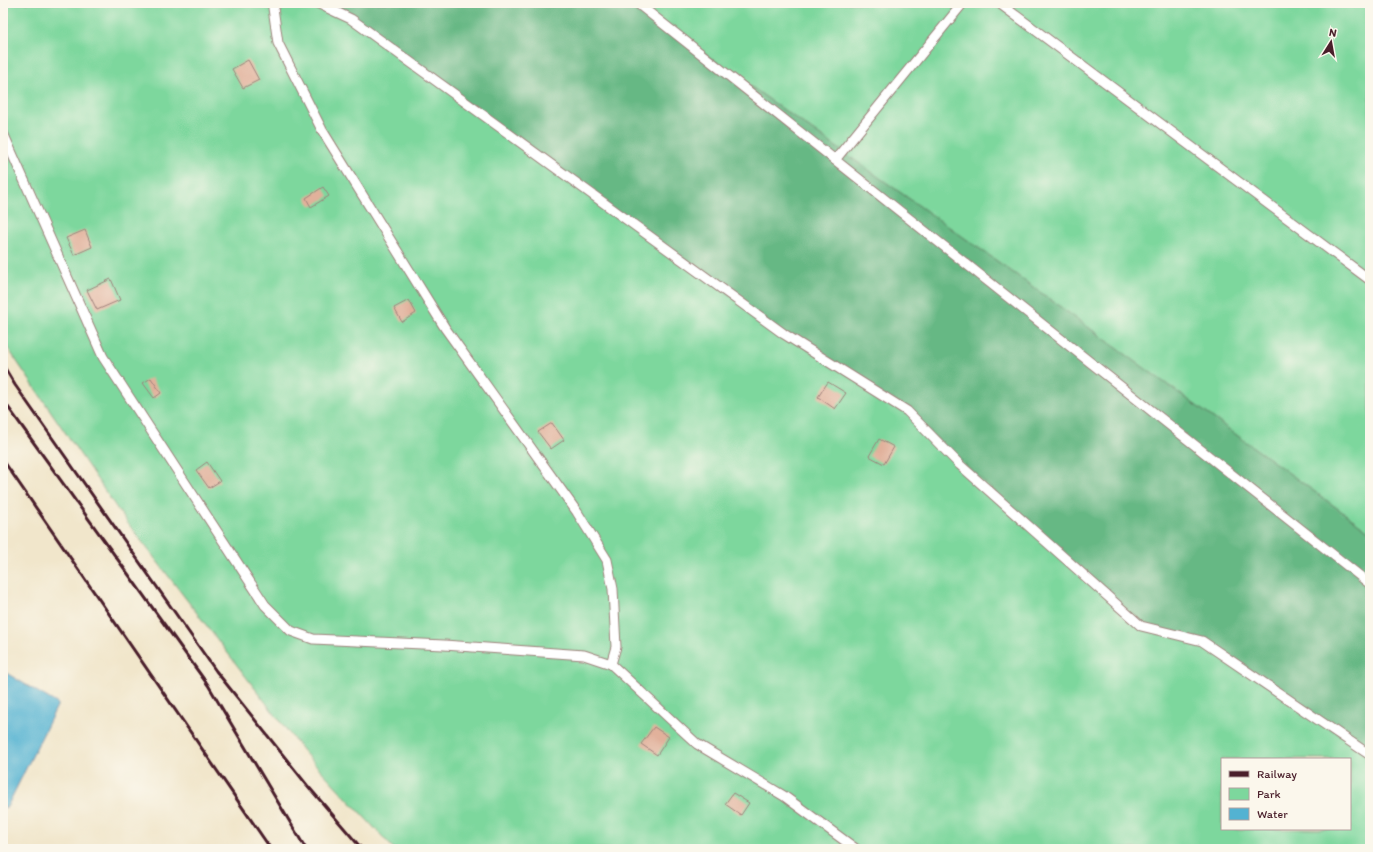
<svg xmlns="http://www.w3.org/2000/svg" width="1373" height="852" viewBox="0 0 1373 852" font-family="Itim,sans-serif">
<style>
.green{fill:#7dd79d;stroke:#647b64;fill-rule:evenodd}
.forest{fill:#66b884;stroke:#586c58}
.water{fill:#53b2d2;stroke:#4e687e}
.building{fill:#e1b19b}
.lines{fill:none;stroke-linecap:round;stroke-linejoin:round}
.service-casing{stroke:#9e827b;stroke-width:11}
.service{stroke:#fff;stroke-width:9}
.rail{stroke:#4a1f2b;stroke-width:3}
</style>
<rect width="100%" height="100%" fill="#fbf7ec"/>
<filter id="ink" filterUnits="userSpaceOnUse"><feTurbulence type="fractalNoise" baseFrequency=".025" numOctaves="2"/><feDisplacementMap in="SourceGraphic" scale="8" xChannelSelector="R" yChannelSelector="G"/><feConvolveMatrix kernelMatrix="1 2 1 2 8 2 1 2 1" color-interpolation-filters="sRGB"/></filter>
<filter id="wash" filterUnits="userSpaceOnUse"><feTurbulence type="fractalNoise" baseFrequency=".012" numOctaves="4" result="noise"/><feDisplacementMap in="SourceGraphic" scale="16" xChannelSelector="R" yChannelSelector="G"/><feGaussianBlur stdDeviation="0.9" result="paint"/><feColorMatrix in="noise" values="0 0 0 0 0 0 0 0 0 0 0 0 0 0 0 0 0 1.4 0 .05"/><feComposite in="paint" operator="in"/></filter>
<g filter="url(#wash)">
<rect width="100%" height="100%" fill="#f1e6cb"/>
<g class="green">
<path d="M3,3H317L351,19L907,411L1202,641L1370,755V849H394L303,751L120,513L3,341ZM1222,759H1350V829H1222Z"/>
<path d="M633,3H1370V532L1004,266Z"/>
</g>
<path class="forest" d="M317,3H633L1004,266L1370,532V755L1202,641L1141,626L907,411L784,334L351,19Z"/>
<path class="water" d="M3,671L58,704L7,807L3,808Z"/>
<g id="blocks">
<g class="building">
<path d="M248,60L259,80L243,88L232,69Z"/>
<path d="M323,187L329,196L311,207L306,198Z"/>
<path d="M85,230L92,247L74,255L66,238Z"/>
<path d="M111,279L120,300L97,310L87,290Z"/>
<path d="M409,300L416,313L402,322L394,308Z"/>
<path d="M151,378L161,393L154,398L143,383Z"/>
<path d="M828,382L846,393L835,409L818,397Z"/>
<path d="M552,423L564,440L551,449L538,432Z"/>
<path d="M879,439L894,447L884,464L869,456Z"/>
<path d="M207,462L220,481L209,488L196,470Z"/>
<path d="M654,727L669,737L657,755L641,744Z"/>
<path d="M733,793L749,803L741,815L725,804Z"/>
</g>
</g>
</g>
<g filter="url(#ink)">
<use href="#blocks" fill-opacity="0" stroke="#9e827b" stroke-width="1"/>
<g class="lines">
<defs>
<g id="service">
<path d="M277,3L273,8L278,43L322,130L445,328L577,512L607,560L613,589L616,647L611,664"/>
<path d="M317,3L351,19L784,334L907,411L960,465L1141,626L1202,641L1370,755"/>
<path d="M637,3L1370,584"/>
<path d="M999,3L1370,280"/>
<path d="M3,133L103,357L265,605L291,631L313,639L444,645L584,655L611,664L697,744L784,796L856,849"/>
<path d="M835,160L963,3"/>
</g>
</defs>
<use href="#service" class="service-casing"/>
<use href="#service" class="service"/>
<g class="rail">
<path d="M3,365L15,385L216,671L307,785L362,849"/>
<path d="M3,400L208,685L306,849"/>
<path d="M3,460L271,849"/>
</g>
</g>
</g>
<rect width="1373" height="852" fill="none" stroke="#fbf7ec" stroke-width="16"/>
<rect x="1221" y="758" width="130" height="72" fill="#fbf7ec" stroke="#b4a19f"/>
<rect x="1229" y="771" width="20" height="6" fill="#4a1f2b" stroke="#b4a19f"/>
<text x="1257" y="778" font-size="12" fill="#4a1f2b">Railway</text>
<rect x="1229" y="788" width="20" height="12" fill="#7dd79d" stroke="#b4a19f"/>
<text x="1257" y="798" font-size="12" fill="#4a1f2b">Park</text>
<rect x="1229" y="808" width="20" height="12" fill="#53b2d2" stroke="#b4a19f"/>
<text x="1257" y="818" font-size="12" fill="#4a1f2b">Water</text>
<g transform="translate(1331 42) rotate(11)" stroke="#fbf7ec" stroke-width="3" paint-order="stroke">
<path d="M0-3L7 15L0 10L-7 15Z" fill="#4a1f2b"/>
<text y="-6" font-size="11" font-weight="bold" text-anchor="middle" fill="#4a1f2b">N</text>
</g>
</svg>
